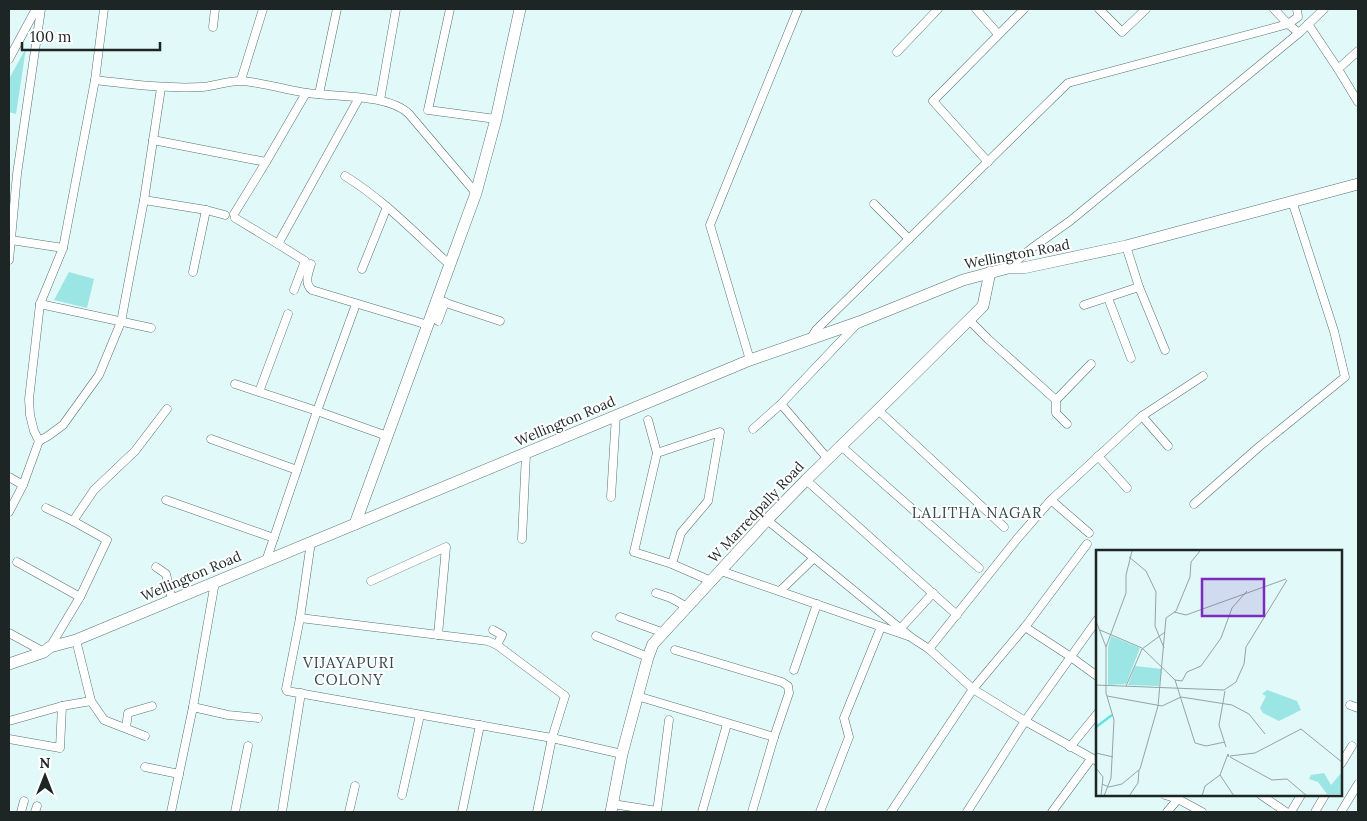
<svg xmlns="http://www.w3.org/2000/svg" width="1367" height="821" viewBox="0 0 1367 821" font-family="Lora,serif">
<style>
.green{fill:#9be6e5}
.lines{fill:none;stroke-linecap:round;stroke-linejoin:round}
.street-casing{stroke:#5b7171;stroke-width:9}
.secondary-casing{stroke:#5b7171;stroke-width:12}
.street{stroke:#fff;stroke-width:8}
.secondary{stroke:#fff;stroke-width:11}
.labels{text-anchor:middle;stroke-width:4;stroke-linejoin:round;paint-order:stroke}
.street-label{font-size:14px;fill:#1d2625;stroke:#fff}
.neighbourhood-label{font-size:15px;letter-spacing:1px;fill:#354a4a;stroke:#fff}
.inset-river{fill:none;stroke:#61e4e4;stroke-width:2.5}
.inset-road{fill:none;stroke:#93a5a4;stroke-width:1}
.view{fill:#7b2cbf;fill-opacity:0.15;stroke:#7b2cbf;stroke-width:2.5}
.inset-edge{fill:none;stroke:#1d2625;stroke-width:2.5}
</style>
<rect width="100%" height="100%" fill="#e1f9f9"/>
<g class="green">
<path d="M26,48L16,114L9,112V79Z"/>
<path d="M69,272L94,279L87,308L54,300Z"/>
</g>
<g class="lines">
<defs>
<g id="street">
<path d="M104,9L95,80L63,248L40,304L29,399L30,415L34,431L39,441L48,436L63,425L99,375L121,322L144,200L161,88"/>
<path d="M450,9L428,110L496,119"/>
<path d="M976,9L998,34"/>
<path d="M1099,9L1122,32L1146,9"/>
<path d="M1297,9L1298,17L1288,24L1299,33"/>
<path d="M1308,24L1338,69L1358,51"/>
<path d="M213,27L215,9"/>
<path d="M897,52L938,9"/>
<path d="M9,59L36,9"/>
<path d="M1338,69L1358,102"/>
<path d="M95,80C131,84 166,89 202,87C215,86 230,80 243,81C264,83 286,90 307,93C335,97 389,94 409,114L476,193"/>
<path d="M241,80L263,9"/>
<path d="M319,94L337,9"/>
<path d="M380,100L396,9"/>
<path d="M153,140L266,162L306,93"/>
<path d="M988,162L933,101L1024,9"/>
<path d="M345,176C384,200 416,234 450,265"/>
<path d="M144,200L206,210L225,215"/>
<path d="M874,204L909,239"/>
<path d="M234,214L266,162"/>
<path d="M235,218L278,244L359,98"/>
<path d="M11,240L63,248"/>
<path d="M278,244L305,261L294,290"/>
<path d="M1126,246L1139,287L1165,350"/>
<path d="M9,260L17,174L41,9"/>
<path d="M311,264C308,274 304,283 312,290L428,325"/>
<path d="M1008,268L1032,248L1070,221L1299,33L1324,9"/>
<path d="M362,269L387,207"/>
<path d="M193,272L206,210"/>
<path d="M1108,298L1131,358"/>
<path d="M437,300L500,321"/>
<path d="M40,304L151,328"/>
<path d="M1084,305L1139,287"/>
<path d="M969,320L988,339L1056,400V413L1067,424"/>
<path d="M438,321L445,302"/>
<path d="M811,338L816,330L1068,83L1288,24L1274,9"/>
<path d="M750,360L710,225L798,9"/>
<path d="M235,384L317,411L387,436"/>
<path d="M259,392L288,314"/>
<path d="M1056,400L1091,364"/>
<path d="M781,404L857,324"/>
<path d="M878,410L1004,527"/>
<path d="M1142,416L1168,446"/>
<path d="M648,420L657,453L634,552L672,564L711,581"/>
<path d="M753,429L781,404L828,459"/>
<path d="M211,439L297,470"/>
<path d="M841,446L979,568"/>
<path d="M657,453L720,432L708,501L681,533L672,564"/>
<path d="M1098,456L1127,488"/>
<path d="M9,477L23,485"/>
<path d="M806,480L957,615"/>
<path d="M611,497L616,415"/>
<path d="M166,500L274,538"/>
<path d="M1051,500L1089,533"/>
<path d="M1194,504L1260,446L1345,377L1334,331L1292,201"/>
<path d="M46,508L73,521L94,490L135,451L167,409"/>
<path d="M9,512L23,485L39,441"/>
<path d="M767,520L814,558L780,591"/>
<path d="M522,539L526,454"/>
<path d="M311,542L300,618L286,689L287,691L552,738L622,754"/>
<path d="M1087,544L1025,627L1071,657L1097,676"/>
<path d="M814,558L912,638L929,649L1017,539L1051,500L1142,416L1203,376"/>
<path d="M266,561L317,411L356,304"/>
<path d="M17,562L80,597"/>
<path d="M156,567L166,574L172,600"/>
<path d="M721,571L908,636"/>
<path d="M371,581L446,547L438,635"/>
<path d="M656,593L671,598L687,607"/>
<path d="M620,617L664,633"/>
<path d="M300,618L488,641L497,645L565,696L552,738L537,812"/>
<path d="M901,628L933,593"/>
<path d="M493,630L502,635L497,645"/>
<path d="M9,633L44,652"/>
<path d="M596,636L648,657"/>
<path d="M76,640L91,701L104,720L145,736"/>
<path d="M50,647L80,597L107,540L73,521"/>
<path d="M929,649L973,689L1025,721L1097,761"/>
<path d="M675,650L782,682L788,686L789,693L774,737L752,812"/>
<path d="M794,670L817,604"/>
<path d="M637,696L774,737"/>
<path d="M1350,705L1358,708"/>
<path d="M193,707L228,715L258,718"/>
<path d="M9,721L62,706L91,701"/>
<path d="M126,728L128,713L152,706"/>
<path d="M9,739L60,748L62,706"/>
<path d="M1070,747L1097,714"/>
<path d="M1341,764L1352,746"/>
<path d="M145,767L179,774"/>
<path d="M402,795L420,715"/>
<path d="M1165,795L1178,799L1202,812"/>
<path d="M1261,795L1286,812"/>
<path d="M613,804L657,811"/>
<path d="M21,812L24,801"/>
<path d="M35,812L37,806"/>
<path d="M171,812L193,707L215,582"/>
<path d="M235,812L248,746"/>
<path d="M282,812L301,693"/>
<path d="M349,812L355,786"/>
<path d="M462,812L480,725"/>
<path d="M657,812L669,720"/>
<path d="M702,812L727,724"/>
<path d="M820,812L849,737L844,718L881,627"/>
<path d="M891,812L973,689L1025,627"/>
<path d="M967,812L1025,721L1097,620"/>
<path d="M1052,812L1091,759"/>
<path d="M1167,812L1178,799"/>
<path d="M1291,812L1301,795"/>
<path d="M1315,812L1325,795"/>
<path d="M1341,812L1358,784"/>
</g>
<g id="secondary">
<path d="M355,524L476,193L496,119L520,9"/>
<path d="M9,664L44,652L50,647L76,640L750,360L859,322L963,280L1008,268H1023L1126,246L1358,184"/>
<path d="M611,812L622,754L648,657L653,644L767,520L806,480L878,410L983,306L990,272"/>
</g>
</defs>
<use href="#street" class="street-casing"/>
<use href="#secondary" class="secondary-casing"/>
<use href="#street" class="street"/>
<use href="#secondary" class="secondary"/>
</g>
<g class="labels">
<g class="street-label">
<text transform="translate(1017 254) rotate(-11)" y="5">Wellington Road</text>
<text transform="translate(565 421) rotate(-23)" y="5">Wellington Road</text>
<text transform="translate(756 512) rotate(-47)" y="5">W Marredpally Road</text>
<text transform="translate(191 576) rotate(-23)" y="5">Wellington Road</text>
</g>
<g class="neighbourhood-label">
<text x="977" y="518">LALITHA NAGAR</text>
<text x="349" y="668">VIJAYAPURI<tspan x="349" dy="17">COLONY</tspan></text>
</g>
</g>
<g transform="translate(1096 550)">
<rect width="246" height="246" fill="#e1f9f9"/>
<path d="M15,86L44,98L30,134L12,135V97ZM39,116L66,119L63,136L32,135ZM171,140L201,151L205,160L183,171L167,163L164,158L170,146L166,144ZM246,222V244H231L222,232L213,229L215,225L228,223L235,235Z" fill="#9be6e5"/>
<path class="inset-river" d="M0,177L16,165"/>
<path class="inset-road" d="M33,7L50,21L60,42L59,76L68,98M30,43V25L36,1M78,62L90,65L190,29M0,71L10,97V143L18,170L15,228L8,246M4,80L46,98L79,130L99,193L110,196L129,192M10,97L30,43M46,99L69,82M79,130L86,131L91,122L105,116L125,88L136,58L151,41M0,135L128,140L140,132L148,114L150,97L191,30M30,136L46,99M129,141L123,175L130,197M11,146L66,156L85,147L136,155L153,164L169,184M0,203L17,207M134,206L159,203L205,179L247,213M134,207L176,230L191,229L211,246M0,218L7,227L5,246M124,225L138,246M6,234L13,237L26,234L44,219L62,156L70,68L80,61L94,27L95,12L104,1M33,246L42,233L43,220M106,246L109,236L124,225L132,204L133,207"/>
<path class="view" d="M106,29H168V66H106Z"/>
<rect width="246" height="246" class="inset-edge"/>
</g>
<rect width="1367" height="821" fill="none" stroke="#1d2625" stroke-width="20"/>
<g transform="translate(45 776)" stroke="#ffffff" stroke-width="4" paint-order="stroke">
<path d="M0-4L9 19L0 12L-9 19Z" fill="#1d2625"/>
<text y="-8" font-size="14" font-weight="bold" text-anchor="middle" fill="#1d2625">N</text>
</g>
<path d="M22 42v8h138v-8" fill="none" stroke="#1d2625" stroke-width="2.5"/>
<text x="30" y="42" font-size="15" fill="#1d2625" stroke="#ffffff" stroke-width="4" paint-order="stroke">100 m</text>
</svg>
